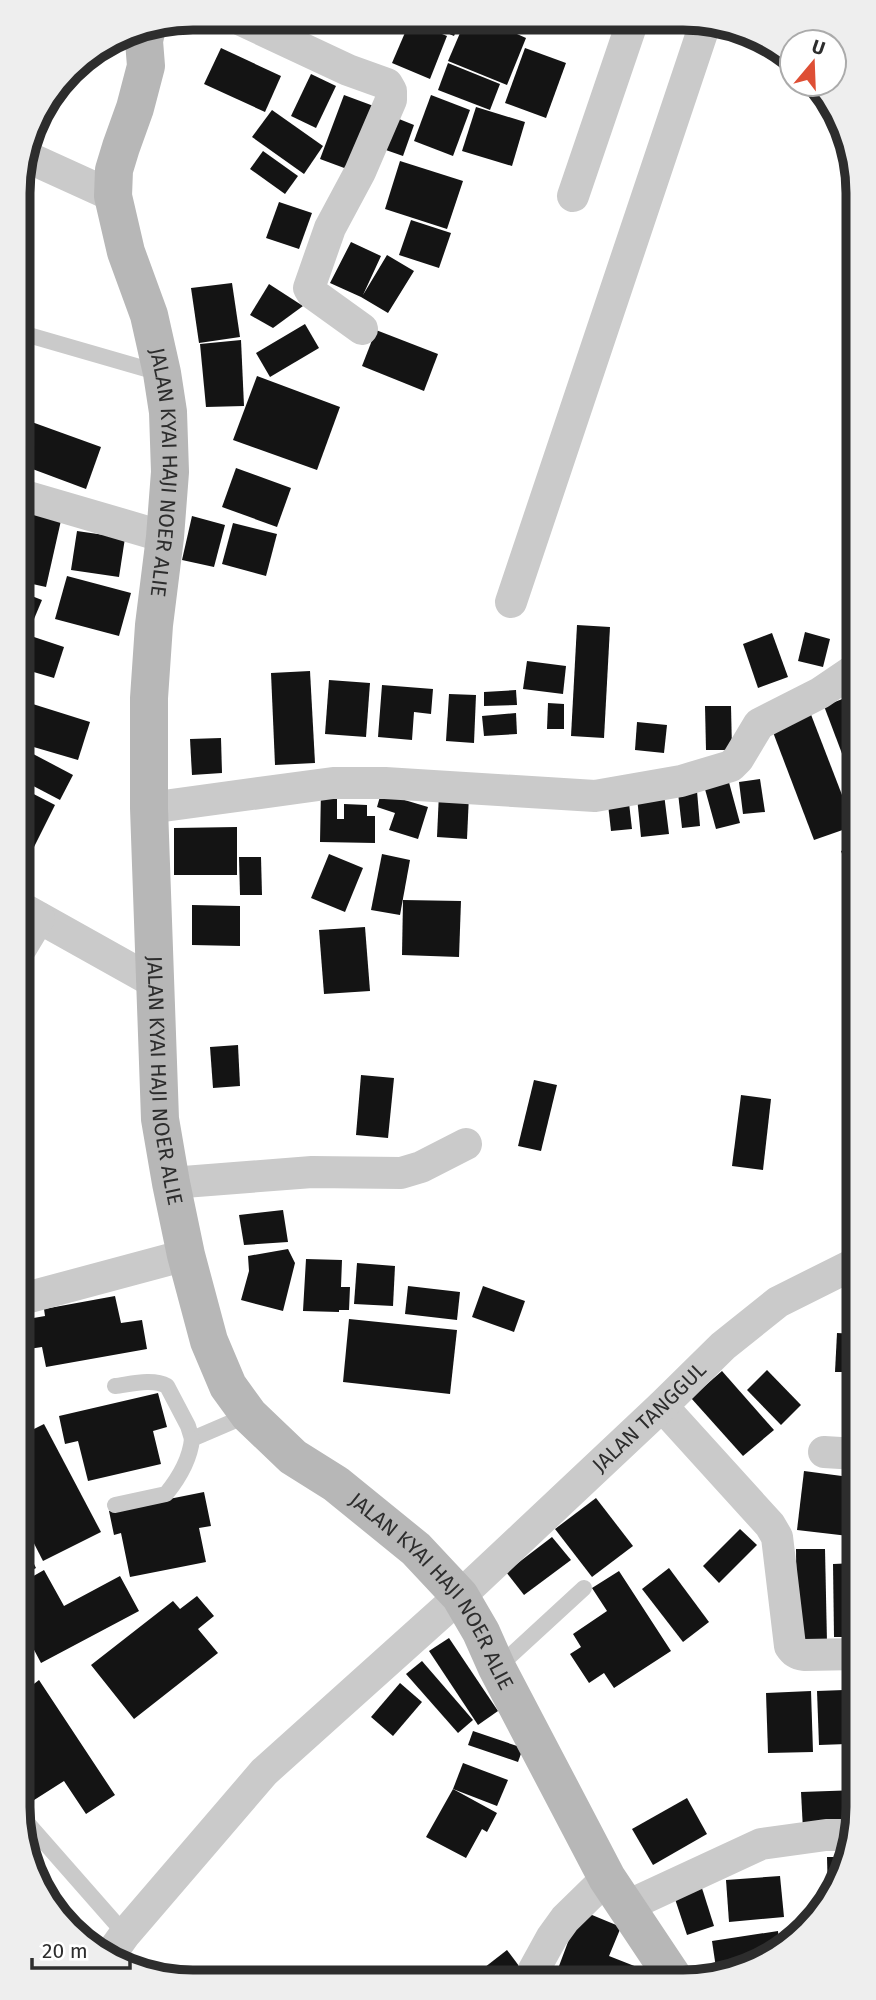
<svg xmlns="http://www.w3.org/2000/svg" width="876" height="2000" viewBox="0 0 876 2000" font-family="'Fira Sans',sans-serif">
<style>
.building{fill:#141414}
.lines{fill:none;stroke-linecap:round;stroke-linejoin:round}
.lane{stroke:#cacaca;stroke-width:16}
.street{stroke:#cacaca;stroke-width:32}
.secondary{stroke:#b7b7b7;stroke-width:38}
.labels{text-anchor:middle;stroke-width:7;stroke-linejoin:round;paint-order:stroke}
.street-label{font-size:21px;fill:#2d2d2d;stroke:#fff}
.rim{fill:none;stroke:#2d2d2d;stroke-width:9}
</style>
<rect width="100%" height="100%" fill="#fff"/>
<g class="building">
<path d="M423,19H461L454,36L421,22Z"/>
<path d="M466,19H483L526,38L507,85L448,61Z"/>
<path d="M410,21L447,36L430,79L392,63Z"/>
<path d="M221,48L281,76L265,112L204,84Z"/>
<path d="M525,48L566,63L546,118L505,103Z"/>
<path d="M448,63L500,84L490,110L438,90Z"/>
<path d="M311,74L336,86L316,128L291,116Z"/>
<path d="M344,95L379,108L355,172L320,159Z"/>
<path d="M431,95L470,110L453,156L414,141Z"/>
<path d="M476,107L525,122L512,166L462,151Z"/>
<path d="M272,110L323,146L304,174L252,137Z"/>
<path d="M394,117L414,125L403,156L383,149Z"/>
<path d="M263,151L298,176L285,194L250,169Z"/>
<path d="M400,161L463,181L447,229L385,209Z"/>
<path d="M279,202L312,213L299,249L266,238Z"/>
<path d="M411,220L451,233L439,268L399,255Z"/>
<path d="M351,242L381,256L363,295L387,255L414,271L388,313L361,297L330,283Z"/>
<path d="M232,283L240,337L199,343L191,288Z"/>
<path d="M269,284L303,306L273,328L250,315Z"/>
<path d="M305,324L319,348L270,377L256,353Z"/>
<path d="M376,330L438,354L424,391L362,366Z"/>
<path d="M241,340L244,406L206,407L200,344Z"/>
<path d="M257,376L340,407L317,470L233,440Z"/>
<path d="M29,421L101,447L86,489L19,464V448Z"/>
<path d="M236,468L291,488L277,527L222,507Z"/>
<path d="M31,509L62,516L46,587L19,581V560Z"/>
<path d="M192,516L225,525L214,567L182,560Z"/>
<path d="M233,523L277,534L266,576L222,564Z"/>
<path d="M77,531L125,538L119,577L71,570Z"/>
<path d="M67,576L131,593L119,636L55,619Z"/>
<path d="M19,591L42,600L29,631L19,627Z"/>
<path d="M577,625L610,627L604,738L571,736Z"/>
<path d="M19,632L64,647L54,678L20,668Z"/>
<path d="M805,632L830,639L823,667L798,661Z"/>
<path d="M772,633L788,677L758,688L743,644Z"/>
<path d="M527,661L566,666L563,694L523,689Z"/>
<path d="M310,671L315,763L275,765L271,673Z"/>
<path d="M329,680L370,683L366,737L325,734Z"/>
<path d="M382,685L433,689L431,714L414,712L412,740L378,737Z"/>
<path d="M516,690L517,705L484,706V692Z"/>
<path d="M449,694L476,695L474,743L446,741Z"/>
<path d="M853,695L854,699L855,788L824,706Z"/>
<path d="M20,700L90,722L78,760L20,743Z"/>
<path d="M548,703L564,704V729H547Z"/>
<path d="M705,706H731L732,750H706Z"/>
<path d="M810,712L854,826L814,840L771,727Z"/>
<path d="M516,713L517,734L484,736L482,716Z"/>
<path d="M637,722L667,725L664,753L635,750Z"/>
<path d="M221,738L222,773L192,775L190,739Z"/>
<path d="M20,747L73,775L60,800L20,779Z"/>
<path d="M727,775L740,823L716,829L703,782Z"/>
<path d="M760,779L765,812L743,814L739,782Z"/>
<path d="M20,787L55,805L31,853L20,848Z"/>
<path d="M321,789H337V819H344V804L367,805V816H375V843L320,842Z"/>
<path d="M697,791L700,826L682,828L678,793Z"/>
<path d="M381,793L428,807L418,839L389,830L395,813L377,807Z"/>
<path d="M439,793L469,795L467,839L437,837Z"/>
<path d="M664,794L669,834L641,837L637,797Z"/>
<path d="M629,803L632,829L611,831L608,804Z"/>
<path d="M237,827V875H174V828Z"/>
<path d="M855,846V889L841,851Z"/>
<path d="M329,854L363,868L345,912L311,898Z"/>
<path d="M382,854L410,860L400,915L371,910Z"/>
<path d="M239,857H261L262,895H240Z"/>
<path d="M403,900L461,901L459,957L402,955Z"/>
<path d="M192,905L240,906V946L192,945Z"/>
<path d="M365,927L370,991L324,994L319,930Z"/>
<path d="M238,1045L240,1086L213,1088L210,1047Z"/>
<path d="M361,1075L394,1078L388,1138L356,1135Z"/>
<path d="M534,1080L557,1085L541,1151L518,1146Z"/>
<path d="M741,1095L771,1099L763,1170L732,1166Z"/>
<path d="M283,1210L288,1242L244,1245L239,1215Z"/>
<path d="M288,1249L295,1263L283,1311L241,1300L249,1271L248,1256Z"/>
<path d="M306,1259L342,1260L341,1287H350L349,1310H339V1312L303,1311Z"/>
<path d="M357,1263L395,1266L393,1306L354,1304Z"/>
<path d="M408,1286L460,1292L457,1320L405,1314Z"/>
<path d="M483,1286L525,1301L514,1332L472,1317Z"/>
<path d="M115,1296L121,1323L142,1320L147,1349L46,1367L42,1347L22,1350V1320L45,1316L44,1309Z"/>
<path d="M349,1319L457,1330L450,1394L343,1382Z"/>
<path d="M837,1333L856,1334L857,1372H835Z"/>
<path d="M767,1370L801,1405L781,1425L747,1390Z"/>
<path d="M722,1371L774,1430L743,1456L691,1398Z"/>
<path d="M158,1393L167,1427L153,1431L161,1464L88,1481L78,1441L65,1444L59,1416Z"/>
<path d="M44,1424L101,1532L43,1561L22,1520V1435Z"/>
<path d="M804,1471L857,1478V1537L797,1530Z"/>
<path d="M204,1492L211,1526L199,1528L206,1562L130,1577L121,1533L114,1535L109,1511Z"/>
<path d="M596,1498L633,1546L592,1577L555,1529Z"/>
<path d="M740,1529L757,1545L719,1583L703,1566Z"/>
<path d="M552,1537L571,1560L524,1595L506,1572Z"/>
<path d="M23,1542L36,1568L23,1575Z"/>
<path d="M796,1549H825L827,1643H797Z"/>
<path d="M856,1563L857,1637H834L833,1564Z"/>
<path d="M669,1568L709,1622L683,1642L642,1589Z"/>
<path d="M44,1570L64,1606L120,1576L139,1611L41,1663L23,1629V1582Z"/>
<path d="M619,1571L671,1651L614,1688L604,1673L589,1683L570,1654L581,1647L573,1634L607,1611L592,1588Z"/>
<path d="M197,1596L214,1616L198,1629L218,1653L134,1719L91,1665L173,1601L180,1609Z"/>
<path d="M449,1638L498,1711L478,1725L429,1651Z"/>
<path d="M422,1661L473,1720L458,1733L406,1674Z"/>
<path d="M23,1677L30,1687L39,1680L115,1795L86,1814L64,1781L31,1802L23,1791Z"/>
<path d="M400,1683L422,1702L393,1736L371,1717Z"/>
<path d="M844,1690L847,1744L819,1745L817,1691Z"/>
<path d="M811,1691L813,1752L768,1753L766,1693Z"/>
<path d="M853,1694H858V1734H854Z"/>
<path d="M473,1731L523,1748L518,1762L468,1745Z"/>
<path d="M463,1763L508,1780L497,1806L453,1789Z"/>
<path d="M453,1789L497,1813L487,1832L482,1829L466,1858L426,1837Z"/>
<path d="M858,1790V1819L855,1828L803,1830L801,1792Z"/>
<path d="M687,1798L707,1834L653,1865L632,1829Z"/>
<path d="M827,1857H844L828,1897Z"/>
<path d="M780,1876L784,1917L729,1922L726,1880Z"/>
<path d="M701,1885L714,1926L687,1935L673,1893Z"/>
<path d="M580,1910L621,1927L609,1956L642,1969L639,1977H564L556,1974Z"/>
<path d="M778,1931L780,1953L763,1961L716,1968L712,1941Z"/>
<path d="M507,1950L525,1974L521,1977L485,1978L480,1971Z"/>
</g>
<g class="lines">
<g class="lane">
<path d="M18,332L160,373"/>
<path d="M115,1386C131,1384 153,1378 167,1386L188,1426L192,1439L248,1415"/>
<path d="M115,1505L166,1494C179,1478 190,1459 192,1439"/>
<path d="M497,1668L584,1588"/>
<path d="M23,1818L125,1934"/>
</g>
<g class="street">
<path d="M237,18L348,70L387,84L391,91V100L360,172L330,228L309,288L312,293L362,329"/>
<path d="M25,156L113,196"/>
<path d="M573,196L633,20"/>
<path d="M25,496L165,537"/>
<path d="M511,602L706,21"/>
<path d="M149,808L333,783H385L595,796L681,781L731,766L738,759L759,724L820,693L854,670"/>
<path d="M20,907L154,982"/>
<path d="M21,948L39,918"/>
<path d="M171,1183L312,1172L401,1173L421,1167L466,1144"/>
<path d="M22,1299L186,1255"/>
<path d="M662,1406L770,1525L777,1537L790,1646C794,1652 797,1654 804,1655L858,1654"/>
<path d="M824,1452L857,1454"/>
<path d="M625,1907L761,1844L826,1835H852"/>
<path id="s1" d="M110,1955L125,1934L264,1772L460,1596L662,1406L723,1346L778,1302L856,1263"/>
<path d="M530,1977L552,1937L565,1919L607,1878"/>
</g>
<path class="secondary" id="s2" d="M147,27L144,41L146,66L135,108L121,147L114,170L113,196L126,252L149,315L162,373L168,412L170,472L165,537L154,625L149,698V808L160,1119L171,1183L186,1255L209,1341L228,1386L249,1415L293,1457L336,1484L416,1549L460,1596L481,1632L497,1668L607,1878L673,1977"/>
</g>
<g class="labels">
<g class="street-label">
<text dy="7" stroke="none"><textPath href="#s2" startOffset="458">JALAN KYAI HAJI NOER ALIE</textPath></text>
<text dy="7" stroke="none"><textPath href="#s2" startOffset="1068">JALAN KYAI HAJI NOER ALIE</textPath></text>
<text dy="7" stroke="none"><textPath href="#s1" startOffset="763">JALAN TANGGUL</textPath></text>
<text dy="7" stroke="none"><textPath href="#s2" startOffset="1676">JALAN KYAI HAJI NOER ALIE</textPath></text>
</g>
</g>
<path d="M0 0H876V2000H0ZM193 30H683A163 163 0 0 1 846 193V1807A163 163 0 0 1 683 1970H193A163 163 0 0 1 30 1807V193A163 163 0 0 1 193 30Z" fill="#eee" fill-rule="evenodd"/>
<path class="rim" d="M193 30H683A163 163 0 0 1 846 193V1807A163 163 0 0 1 683 1970H193A163 163 0 0 1 30 1807V193A163 163 0 0 1 193 30Z"/>
<g transform="translate(813 63) rotate(19)"><circle r="33" fill="#ffffff" stroke="#ababab" stroke-width="2"/>
<path d="M0-5L12 26L0 18L-12 26Z" fill="#de4f35"/>
<text y="-10" font-size="19" font-weight="bold" text-anchor="middle" fill="#2d2d2d">U</text>
</g>
<path d="M32 1958v10h98v-10" fill="none" stroke="#2d2d2d" stroke-width="3.5"/>
<text x="42" y="1958" font-size="21" fill="#2d2d2d" stroke="#ffffff" stroke-width="5" paint-order="stroke">20 m</text>
</svg>
